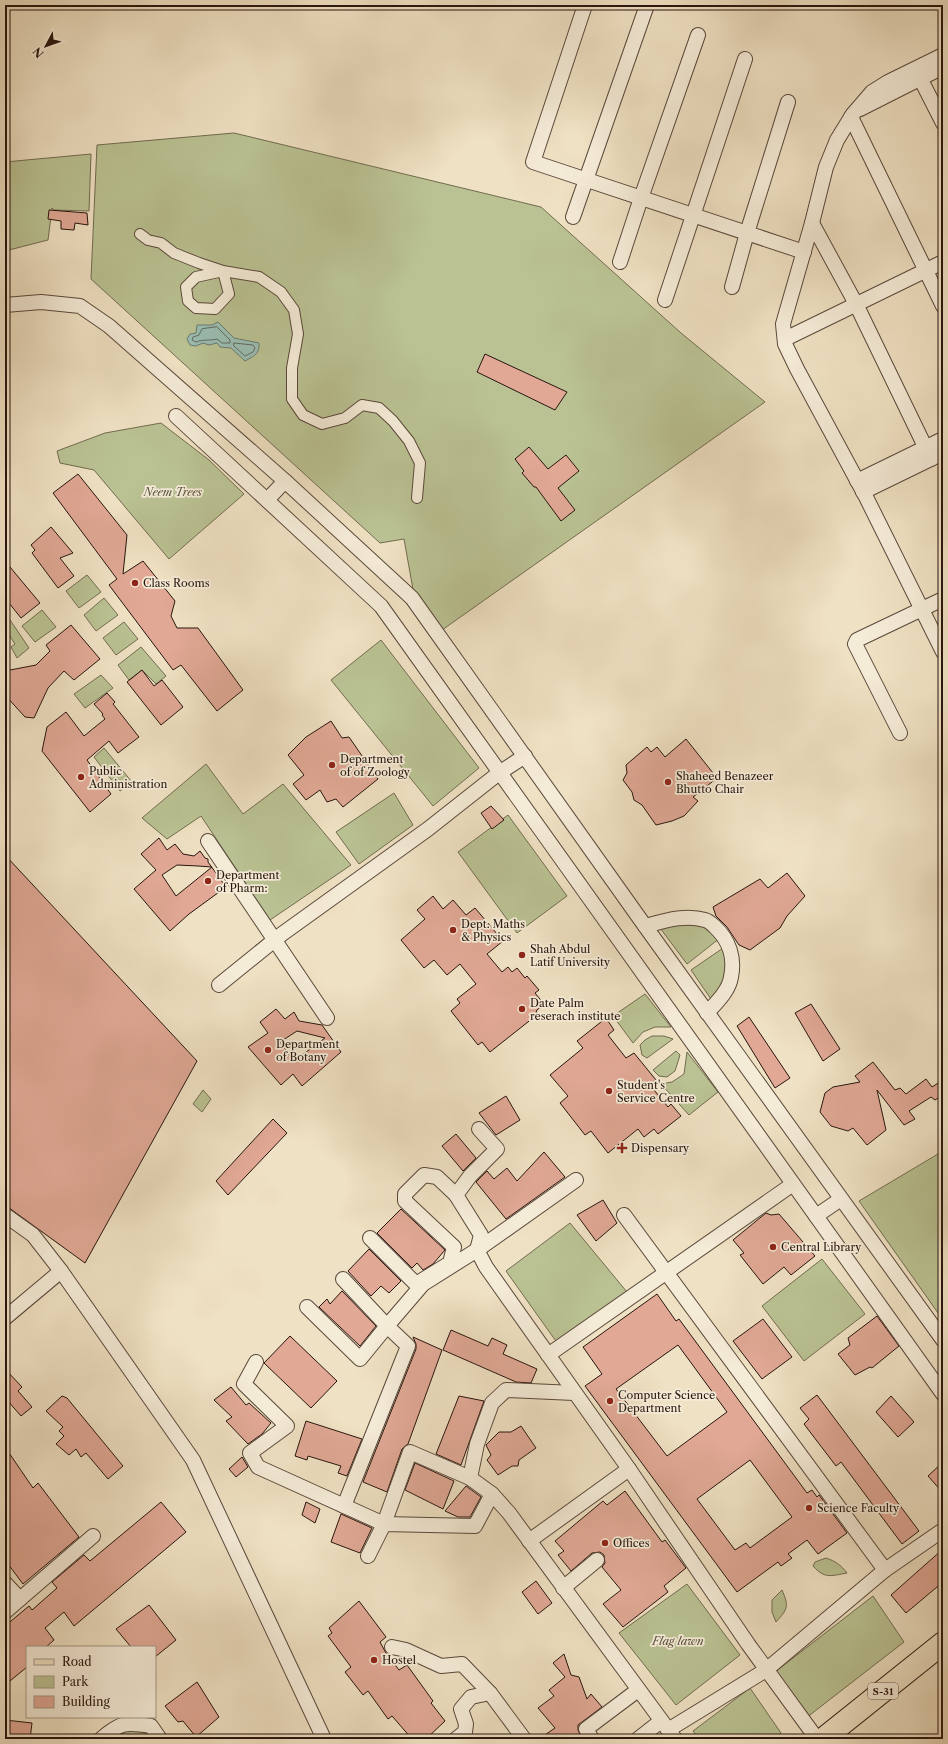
<svg xmlns="http://www.w3.org/2000/svg" width="948" height="1744" viewBox="0 0 948 1744" font-family="'Libre Caslon Text',serif">
<style>
.green{fill:#bac293;stroke:#716c50}
.water{fill:#9abeb3;stroke:#6c7a71}
.lines{fill:none;stroke-linecap:round;stroke-linejoin:round}
.shore{stroke:#616a60;stroke-width:1}
.building{fill:#e0a895;stroke:#28150e;fill-rule:evenodd}
.pedestrian-casing{stroke:#5a483b;stroke-width:12}
.minor-casing{stroke:#5a483b;stroke-width:16}
.primary-casing{stroke:#28150e;stroke-width:24}
.pedestrian{stroke:#f5ecd8;stroke-width:10}
.minor{stroke:#f5ecd8;stroke-width:14}
.primary{stroke:#efe1c3;stroke-width:22}
.poi-dot{fill:#8f2418;stroke:#f5ecd8;stroke-width:1.5}
.labels{text-anchor:middle;stroke-width:3.5;stroke-linejoin:round;paint-order:stroke}
.shield{fill:#f5ecd8;stroke:#66564b;stroke-width:1}
.shield-label{font-size:10px;font-weight:bold;fill:#28150e}
.park-label{font-size:11px;font-style:italic;fill:#5b523d;stroke:#f5ecd8}
.poi-label{font-size:11px;fill:#28150e;stroke:#f5ecd8;text-anchor:start}
</style>
<rect width="100%" height="100%" fill="#efe1c3"/>
<filter id="stains"><feTurbulence type="fractalNoise" baseFrequency=".005" numOctaves="4"/><feColorMatrix values="0 0 0 0 .2 0 0 0 0 .09 0 0 0 0 .02 0 0 0 .5 -.17"/></filter>
<radialGradient id="worn" r=".72"><stop offset=".6" stop-color="#630" stop-opacity="0"/><stop offset="1" stop-color="#630" stop-opacity=".3"/></radialGradient>
<g class="green">
<path d="M234,133L541,207L681,333L765,402L442,630L414,595L404,539L380,543L91,279L97,145Z"/>
<path d="M91,154L89,211L54,210L52,208L48,240L5,251V162Z"/>
<path d="M161,423L209,460L244,494L169,559L94,470L60,463L57,451L105,433Z"/>
<path d="M87,575L101,592L79,608L66,591Z"/>
<path d="M104,598L118,615L96,631L84,615Z"/>
<path d="M42,610L56,627L35,642L22,626Z"/>
<path d="M8,617L29,648L17,658L11,647L15,644L5,629V620Z"/>
<path d="M124,622L138,639L116,655L103,638Z"/>
<path d="M381,640L479,768L433,806L331,680Z"/>
<path d="M141,647L166,676L156,684L142,670L129,680L118,665Z"/>
<path d="M101,675L113,688L85,708L74,694Z"/>
<path d="M104,748L132,782L120,791L94,757Z"/>
<path d="M206,764L243,814L283,784L351,865L270,920L201,816L167,839L142,818Z"/>
<path d="M394,793L413,825L359,864L336,832Z"/>
<path d="M508,815L567,896L517,933L458,852Z"/>
<path d="M707,920L720,938L687,964L660,928Z"/>
<path d="M729,944L731,978L713,1002L691,970Z"/>
<path d="M645,994L671,1027H655L643,1032L633,1043L613,1016Z"/>
<path d="M652,1036H664L673,1039L647,1058L642,1055L640,1045L645,1040Z"/>
<path d="M676,1051L680,1055L675,1071L667,1077L659,1076L653,1070Z"/>
<path d="M687,1052L718,1092L689,1115L661,1084L672,1082L684,1074Z"/>
<path d="M203,1090L211,1099L202,1112L193,1104Z"/>
<path d="M943,1151V1320L859,1201Z"/>
<path d="M570,1223L627,1292L558,1344L506,1271Z"/>
<path d="M822,1259L865,1314L804,1361L762,1306Z"/>
<path d="M826,1558C835,1561 841,1565 847,1573C830,1576 825,1579 813,1566L815,1562Z"/>
<path d="M687,1584L740,1655L676,1705L619,1633Z"/>
<path d="M782,1590C789,1606 788,1609 776,1622L772,1612V1600Z"/>
<path d="M873,1596L904,1642L806,1718L775,1672Z"/>
<path d="M750,1688L781,1733L773,1739H699L693,1731Z"/>
<path d="M130,1728L150,1735L152,1739H113Z"/>
</g>
<path class="water" d="M218,322L234,338L259,343C260,354 254,356 245,361L231,348L220,347L217,343L209,345L203,343L196,346L190,345L187,339L190,334L196,333L197,325H212Z"/>
<g class="lines">
<g class="shore">
<path d="M217,327L230,340V343H222L217,339C208,341 204,339 196,342L192,340L193,337L199,335L202,329Z"/>
<path d="M234,343L253,345L255,348L253,352L245,356L234,346Z"/>
</g>
</g>
<g class="building">
<path d="M49,210L87,213L88,225L75,223L74,230L61,229V221L48,219Z"/>
<path d="M485,354L567,392L555,410L477,372Z"/>
<path d="M529,447L548,469L566,455L579,471L558,488L575,510L561,521L536,487H534L522,473L524,471L515,459Z"/>
<path d="M78,474L127,535L123,574L143,561L175,601L171,616L177,628H198L243,690L217,711L181,665L173,670L109,585L117,579L53,493Z"/>
<path d="M51,527L73,553L60,558L74,576L58,588L32,553L35,550L31,545Z"/>
<path d="M5,561L40,603L21,618L5,598Z"/>
<path d="M71,625L100,659L74,680L64,671L48,688L34,718L25,717L5,695V671L36,665L50,651L46,645Z"/>
<path d="M142,670L154,686L162,680L183,707L161,725L127,682Z"/>
<path d="M107,693L115,702L113,704L139,737L118,753L109,741L87,760L111,794L90,812L42,751L47,727L66,712L84,736L105,719L102,715L103,714L94,704Z"/>
<path d="M331,721L342,738L349,737L378,779L343,807L336,799L327,802L320,790L306,800L293,784L304,775L288,755L306,737Z"/>
<path d="M686,739L717,778L693,797L698,801L684,816L672,821L656,825L642,805L634,800L632,792L623,780L627,773L626,765L647,747L651,752L657,747L665,757Z"/>
<path d="M491,806L504,820L492,829L481,813Z"/>
<path d="M159,838L167,850L175,844L183,854L194,856L200,851L205,858L208,859V862L226,887L189,914L170,931L134,889L156,870L141,854ZM177,865L198,866L212,867L176,896L162,875Z"/>
<path d="M5,855L197,1061L85,1263L5,1205Z"/>
<path d="M787,873L805,896L787,916L780,928L750,950L739,945L727,927L716,916L713,907L760,879L768,888Z"/>
<path d="M433,896L443,909L453,900L466,915L475,908L503,941L487,954L502,972L508,967L512,972L517,968L525,978L527,976L539,990L535,993L544,1004L536,1011L538,1014L490,1052L482,1042L478,1045L451,1011L460,1003L457,999L476,984L460,964L447,975L434,960L424,968L401,940L425,919L417,910Z"/>
<path d="M811,1004L840,1049L823,1061L795,1013Z"/>
<path d="M276,1009L285,1019L294,1012L299,1021L322,1025L341,1052L302,1086L293,1074L281,1085L248,1047L268,1033L260,1022ZM297,1031L325,1038L294,1061L280,1042Z"/>
<path d="M749,1017L790,1078L775,1088L737,1026Z"/>
<path d="M606,1018L614,1030L608,1035L626,1058L634,1053L656,1080L650,1085L668,1107L671,1104L681,1116L658,1134L654,1129L644,1137L638,1129L608,1153L591,1131L585,1135L560,1103L568,1096L550,1075L583,1048L577,1041Z"/>
<path d="M873,1062L895,1090L900,1088L906,1094L926,1079L932,1087L943,1080V1095L935,1100L931,1097L909,1111L915,1119L904,1125L877,1090L886,1130L867,1145L853,1128L848,1131L831,1126L820,1112L825,1093L833,1087L860,1082L855,1076Z"/>
<path d="M506,1096L520,1120L496,1135L479,1113Z"/>
<path d="M273,1119L287,1133L228,1195L216,1181Z"/>
<path d="M456,1134L476,1158L463,1171L442,1146Z"/>
<path d="M544,1152L565,1177L506,1219L476,1182L487,1171L494,1179L507,1168L517,1181Z"/>
<path d="M603,1200L617,1223L596,1241L577,1215Z"/>
<path d="M401,1209L445,1250L433,1264L423,1270L417,1263L412,1268L377,1233Z"/>
<path d="M766,1213L771,1215L779,1214L815,1256L791,1275L784,1267L763,1284L740,1255L744,1253L733,1240Z"/>
<path d="M369,1249L401,1281L389,1293L381,1286L371,1296L348,1271Z"/>
<path d="M342,1291L376,1326L360,1346L319,1307L327,1299L330,1304Z"/>
<path d="M657,1294L676,1321L679,1319L807,1493L812,1490L817,1497L819,1495L847,1533L818,1554L807,1540L788,1554L792,1558L781,1566L778,1562L737,1592L585,1386L602,1374L583,1347ZM678,1345L727,1412L667,1456L616,1389ZM750,1460L792,1517L750,1548L746,1543L735,1550L697,1499Z"/>
<path d="M877,1316L899,1346L872,1368L870,1367L855,1375L838,1354L850,1345L848,1338Z"/>
<path d="M763,1319L792,1357L762,1379L733,1341Z"/>
<path d="M451,1330L488,1346L492,1338L507,1345L503,1354L537,1369L531,1383L516,1382L443,1350Z"/>
<path d="M290,1336L337,1381L311,1408L264,1363Z"/>
<path d="M413,1337L442,1350L408,1444L402,1449L387,1492L363,1482L416,1349V1344Z"/>
<path d="M5,1369L22,1387L18,1391L32,1407L21,1416L7,1400L5,1402Z"/>
<path d="M231,1387L246,1405L249,1403L271,1423L262,1434L248,1444L226,1421L232,1417L214,1400Z"/>
<path d="M817,1395L919,1531L902,1544L841,1462L836,1466L804,1424L809,1419L800,1408Z"/>
<path d="M62,1396L67,1398L123,1466L108,1479L86,1453L81,1457L76,1449L69,1455L56,1444L64,1436L59,1431L63,1427L46,1411Z"/>
<path d="M459,1396L484,1401L461,1465L436,1454Z"/>
<path d="M891,1396L914,1422L898,1437L876,1412Z"/>
<path d="M306,1421L362,1439L347,1476L338,1473L341,1466L308,1456L307,1460L295,1456Z"/>
<path d="M521,1426L536,1448L519,1460L518,1466H512L498,1475L487,1460L491,1455L486,1445L499,1432H511Z"/>
<path d="M5,1447L33,1488L38,1483L79,1537L23,1584L5,1560Z"/>
<path d="M242,1457L248,1467L236,1477L229,1469Z"/>
<path d="M943,1462V1493L928,1476Z"/>
<path d="M415,1463L454,1481L443,1509L405,1490Z"/>
<path d="M466,1486L481,1497L470,1517H458L445,1511Z"/>
<path d="M625,1491L662,1542L665,1540L686,1568L664,1586L668,1592L623,1627L603,1604L621,1590L602,1567L605,1563L604,1555L600,1552L592,1553L571,1571L558,1555L564,1551L555,1541L603,1501L607,1505Z"/>
<path d="M161,1502L186,1532L74,1626L64,1612L45,1628L54,1640L46,1647H27V1667L5,1685V1626L29,1606L32,1610L57,1588L52,1582L84,1555L90,1561Z"/>
<path d="M306,1502L320,1509L315,1523L302,1515Z"/>
<path d="M341,1514L372,1528L360,1553L331,1542Z"/>
<path d="M943,1549V1582L906,1613L891,1595Z"/>
<path d="M536,1581L552,1603L538,1614L522,1592Z"/>
<path d="M359,1601L386,1637L380,1642L386,1653L399,1670L407,1665L433,1701L431,1703L445,1721L426,1739H412L392,1716L388,1719L368,1691L363,1695L345,1672L351,1667L328,1636L332,1633L329,1628Z"/>
<path d="M149,1605L176,1640L155,1657V1647H131L116,1629Z"/>
<path d="M564,1654L571,1675L579,1677L587,1699L591,1694L602,1707L578,1725V1730L582,1739H539L555,1728L538,1708L554,1696L549,1690L565,1677L553,1663Z"/>
<path d="M197,1682L219,1717L196,1737L183,1721L178,1722L165,1706Z"/>
<path d="M5,1720L32,1723L30,1739H5Z"/>
</g>
<g class="lines">
<defs>
<path id="pedestrian" d="M140,234L148,240L161,243L174,253L199,263L223,271L229,294L215,309L196,308L188,301L186,287L196,277L223,271L259,277L281,292L294,310L298,334L292,368V399L303,415L322,424L345,418L362,405L379,408L393,421L409,441L420,463L417,498"/>
<g id="minor">
<path d="M585,5L533,162L804,252"/>
<path d="M943,55L888,82L872,92L853,114L837,140L826,167L812,223L783,324L785,344L797,369L866,497L943,652"/>
<path d="M916,70L943,123"/>
<path d="M860,109L943,67"/>
<path d="M851,117L943,306"/>
<path d="M573,217L647,5"/>
<path d="M812,223L856,304L931,459"/>
<path d="M620,262L641,198L698,35"/>
<path d="M732,287L747,233L788,102"/>
<path d="M665,300L745,59"/>
<path d="M5,305L41,302L80,306L109,326L285,481L412,598L645,926L943,1340"/>
<path d="M785,339L943,262"/>
<path d="M176,416L381,606L943,1394"/>
<path d="M857,481L943,439"/>
<path d="M863,492L943,453"/>
<path d="M267,500L285,481"/>
<path d="M900,733L855,644L857,640L943,599"/>
<path d="M208,841L327,1018"/>
<path d="M645,926C664,921 685,914 705,920C709,921 712,924 715,927C729,940 735,958 731,977C729,991 716,1003 707,1013"/>
<path d="M219,985L282,934L428,829L499,773L525,756"/>
<path d="M5,1215L33,1235L61,1271L193,1460L324,1739"/>
<path d="M624,1215L885,1570"/>
<path d="M816,1216L841,1199"/>
<path d="M370,1238L416,1284L450,1263L454,1247L405,1201V1194L424,1175L437,1177L456,1195"/>
<path d="M477,1250L481,1235L456,1195L470,1176L497,1149L479,1129"/>
<path d="M477,1250L576,1180"/>
<path d="M343,1279L387,1326L423,1284L477,1250L486,1267L629,1469L748,1644L817,1739"/>
<path d="M307,1307L360,1359L387,1326L408,1346L344,1506"/>
<path d="M5,1318L61,1271"/>
<path d="M548,1355L793,1184"/>
<path d="M256,1362L244,1384L287,1426L250,1453L258,1467L384,1524L410,1452L470,1478"/>
<path d="M574,1393L506,1390L492,1403L477,1444L470,1478L492,1494L509,1513L675,1739"/>
<path d="M529,1541L629,1469"/>
<path d="M368,1556L384,1524L475,1526L492,1494"/>
<path d="M5,1583L20,1599"/>
<path d="M563,1588L597,1560"/>
<path d="M5,1612L93,1536"/>
<path d="M392,1647L406,1650L441,1666L462,1664L490,1693L524,1739"/>
<path d="M668,1730L766,1670L885,1570L943,1530"/>
<path d="M101,1739C121,1722 125,1722 151,1726L160,1739"/>
<path d="M456,1739L465,1732L466,1724L461,1709L471,1697L490,1693"/>
<path d="M592,1739L586,1729L638,1690"/>
<path d="M638,1739L661,1721"/>
</g>
<path id="primary" d="M823,1739L943,1643"/>
</defs>
<use href="#pedestrian" class="pedestrian-casing"/>
<use href="#minor" class="minor-casing"/>
<use href="#primary" class="primary-casing"/>
<use href="#pedestrian" class="pedestrian"/>
<use href="#minor" class="minor"/>
<use href="#primary" class="primary"/>
</g>
<g class="poi-dot">
<circle cx="135" cy="583" r="4"/>
<circle cx="332" cy="765" r="4"/>
<circle cx="81" cy="777" r="4"/>
<circle cx="668" cy="782" r="4"/>
<circle cx="208" cy="881" r="4"/>
<circle cx="453" cy="930" r="4"/>
<circle cx="522" cy="955" r="4"/>
<circle cx="522" cy="1009" r="4"/>
<circle cx="268" cy="1050" r="4"/>
<circle cx="609" cy="1091" r="4"/>
<path d="M620 1142h4v4h4v4h-4v4h-4v-4h-4v-4h4z"/>
<circle cx="773" cy="1247" r="4"/>
<circle cx="610" cy="1401" r="4"/>
<circle cx="809" cy="1508" r="4"/>
<circle cx="605" cy="1543" r="4"/>
<circle cx="374" cy="1660" r="4"/>
</g>
<g class="labels">
<rect class="shield" x="868" y="1683" width="30" height="16" rx="3"/>
<g class="shield-label">
<text x="883" y="1695">S-31</text>
</g>
<g class="park-label">
<text x="173" y="496">Neem Trees</text>
<text x="678" y="1645">Flag lawn</text>
</g>
<g class="poi-label">
<text x="143" y="587">Class Rooms</text>
<text x="340" y="763">Department<tspan x="340" dy="13">of of Zoology</tspan></text>
<text x="89" y="775">Public<tspan x="89" dy="13">Administration</tspan></text>
<text x="676" y="780">Shaheed Benazeer<tspan x="676" dy="13">Bhutto Chair</tspan></text>
<text x="216" y="879">Department<tspan x="216" dy="13">of Pharm:</tspan></text>
<text x="461" y="928">Dept. Maths<tspan x="461" dy="13">&amp; Physics</tspan></text>
<text x="530" y="953">Shah Abdul<tspan x="530" dy="13">Latif University</tspan></text>
<text x="530" y="1007">Date Palm<tspan x="530" dy="13">reserach institute</tspan></text>
<text x="276" y="1048">Department<tspan x="276" dy="13">of Botany</tspan></text>
<text x="617" y="1089">Student's<tspan x="617" dy="13">Service Centre</tspan></text>
<text x="631" y="1152">Dispensary</text>
<text x="781" y="1251">Central Library</text>
<text x="618" y="1399">Computer Science<tspan x="618" dy="13">Department</tspan></text>
<text x="817" y="1512">Science Faculty</text>
<text x="613" y="1547">Offices</text>
<text x="382" y="1664">Hostel</text>
</g>
</g>
<rect width="948" height="1744" fill="none" stroke="#efe1c3" stroke-width="20"/>
<rect x="6" y="6" width="936" height="1732" fill="none" stroke="#28150e" stroke-width="2"/>
<rect x="10" y="10" width="928" height="1724" fill="none" stroke="#28150e"/>
<rect x="26" y="1646" width="130" height="72" fill="#f5ecd8" stroke="#a39687"/>
<rect x="34" y="1659" width="20" height="6" fill="#efe1c3" stroke="#a39687"/>
<text x="62" y="1666" font-size="12" fill="#28150e">Road</text>
<rect x="34" y="1676" width="20" height="12" fill="#bac293" stroke="#a39687"/>
<text x="62" y="1686" font-size="12" fill="#28150e">Park</text>
<rect x="34" y="1696" width="20" height="12" fill="#e0a895" stroke="#a39687"/>
<text x="62" y="1706" font-size="12" fill="#28150e">Building</text>
<g transform="translate(46 46) rotate(229)" stroke="#f5ecd8" stroke-width="3" paint-order="stroke">
<path d="M0-3L7 15L0 10L-7 15Z" fill="#28150e"/>
<text y="-6" font-size="11" font-weight="bold" text-anchor="middle" fill="#28150e">N</text>
</g>
<rect width="100%" height="100%" filter="url(#stains)"/>
<rect width="100%" height="100%" fill="url(#worn)"/>
</svg>
